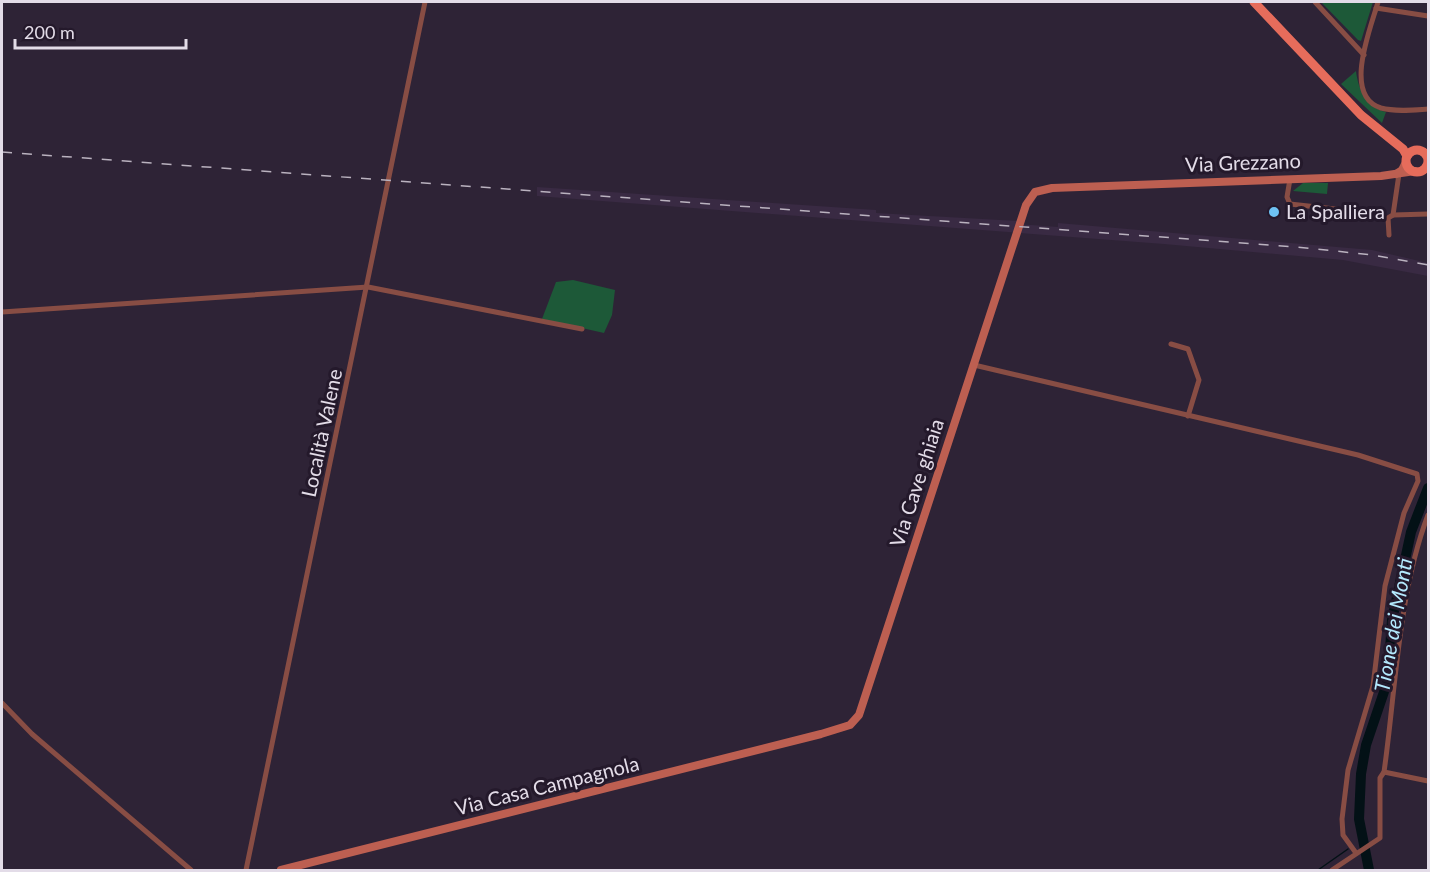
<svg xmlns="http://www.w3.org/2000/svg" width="1430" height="872" viewBox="0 0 1430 872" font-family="Lato,sans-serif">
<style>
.built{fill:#392a43}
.green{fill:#1d5938}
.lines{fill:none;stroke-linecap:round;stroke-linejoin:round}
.stream{stroke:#031116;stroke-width:1.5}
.river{stroke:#031116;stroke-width:10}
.street{stroke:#884d44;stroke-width:5}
.secondary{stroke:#bd5f51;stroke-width:8}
.primary{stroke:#e66c5b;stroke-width:9}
.rail{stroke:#bab2bf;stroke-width:1.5;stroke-dasharray:10 10;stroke-linecap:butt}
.poi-dot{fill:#6ec2f3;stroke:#24192b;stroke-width:2}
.labels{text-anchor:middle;stroke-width:6;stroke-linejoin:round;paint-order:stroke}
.street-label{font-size:20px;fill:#e3dce8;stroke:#24192b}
.poi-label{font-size:20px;fill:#e3dce8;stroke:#24192b;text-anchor:start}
.water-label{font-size:21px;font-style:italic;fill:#b4e9fd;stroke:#24192b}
</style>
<rect width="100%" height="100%" fill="#2e2336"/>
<path class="built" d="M537,187L876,210V213L1018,221L1017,224L1058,227V223L1372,250L1428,263V276L1343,260L1164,244L537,196Z"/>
<g class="green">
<path d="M1321,2H1373L1361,41L1358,40Z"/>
<path d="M1356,71C1358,89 1367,108 1386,112L1382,123L1341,84Z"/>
<path d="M1303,183H1328L1327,194L1293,191Z"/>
<path d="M573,280L615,290L612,315L604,333L542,319L556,282Z"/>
</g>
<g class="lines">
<path class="stream" d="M1318,870L1348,849"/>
<path class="river" d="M1369,870L1359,819L1361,774L1366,745L1388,680L1392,620L1411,532L1428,488"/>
<g class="street">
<path d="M1315,2L1364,55"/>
<path d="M1378,2C1371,28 1342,96 1381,108C1396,112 1413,110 1428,109"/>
<path d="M1376,8L1428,16"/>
<path d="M1290,179L1287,197L1290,204L1344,210"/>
<path d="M1393,215L1428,214"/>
<path d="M1389,235L1388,218L1393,215L1399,174"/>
<path d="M2,312L368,287L582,329"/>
<path d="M1171,344L1188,349L1199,380L1188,416"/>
<path d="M974,365L1358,455L1417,474L1418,481L1404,513L1385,586L1373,686L1348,770L1342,819L1343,835L1356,853"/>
<path d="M2,703L32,734L191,870"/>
<path d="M1384,772L1428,781"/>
<path d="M246,870L425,2"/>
<path d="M1332,870L1380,838V778L1384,772C1396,688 1398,594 1428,515"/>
</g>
<g class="secondary">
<path d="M1396,174L1402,170L1406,162"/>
<path d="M281,870L821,734L850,725L859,715L1026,205L1035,192L1052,188L1381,176L1415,171"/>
</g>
<g class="primary">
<path d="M1254,2L1361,115L1403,149L1407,156"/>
<circle cx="1417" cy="161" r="11"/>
</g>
<path class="rail" d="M2,152L1297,247L1373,255L1428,265"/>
</g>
<circle class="poi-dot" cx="1274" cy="212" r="6"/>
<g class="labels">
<g class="street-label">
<text transform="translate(1243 163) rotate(-2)" y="7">Via Grezzano</text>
<text transform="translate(322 433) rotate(-78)" y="7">Località Valene</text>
<text transform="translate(917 483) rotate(-72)" y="7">Via Cave ghiaia</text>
<text transform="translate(547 786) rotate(-14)" y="7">Via Casa Campagnola</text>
</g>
<g class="poi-label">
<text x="1286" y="219">La Spalliera</text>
</g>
<g class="water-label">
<text transform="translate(1394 625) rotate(-80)" y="7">Tione dei Monti</text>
</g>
</g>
<rect width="1430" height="872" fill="none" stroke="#e3dce8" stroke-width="6"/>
<path d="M15 39v9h171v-9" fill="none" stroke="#e3dce8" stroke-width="3"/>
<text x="24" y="39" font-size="18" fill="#e3dce8" stroke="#24192b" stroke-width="4.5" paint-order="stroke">200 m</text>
</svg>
